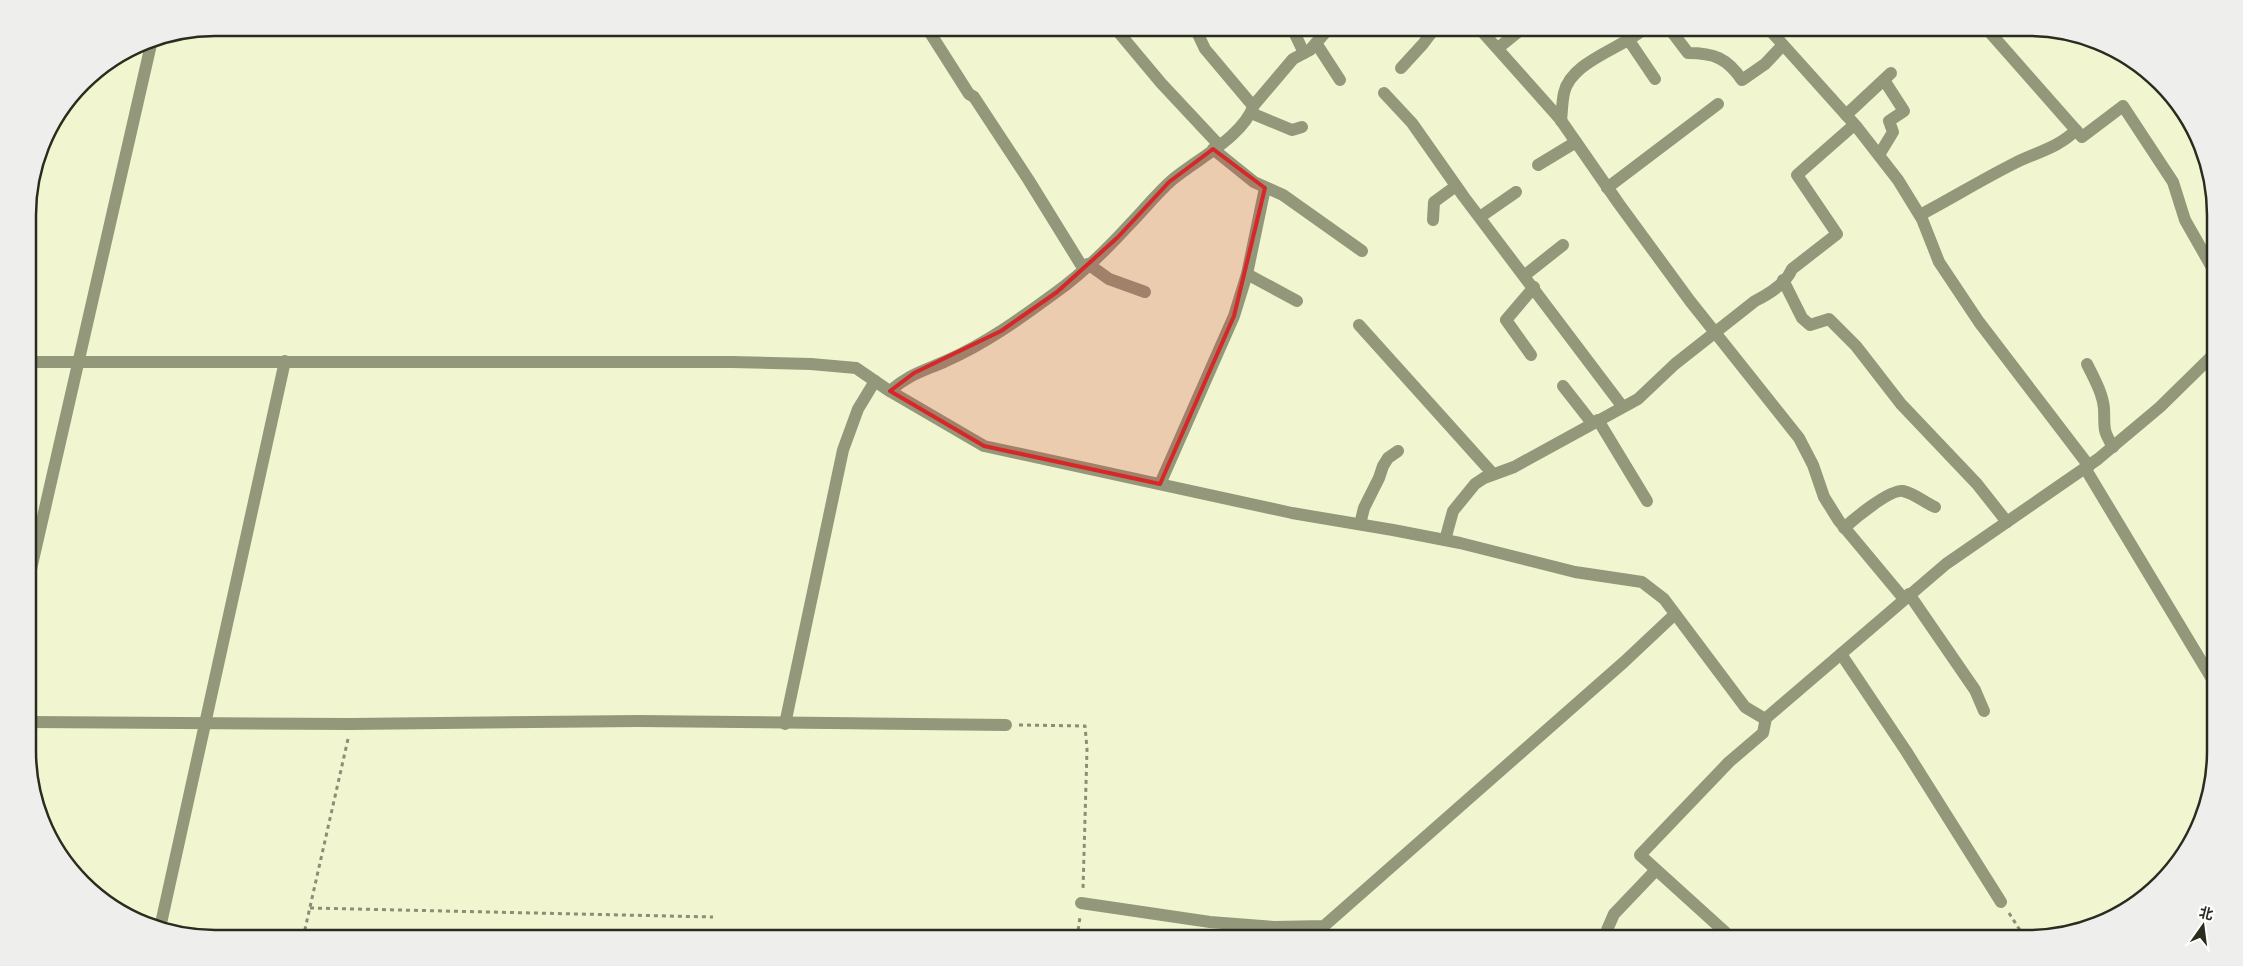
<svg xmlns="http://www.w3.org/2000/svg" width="2243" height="966" viewBox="0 0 2243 966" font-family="Ubuntu,'Noto Sans SC',sans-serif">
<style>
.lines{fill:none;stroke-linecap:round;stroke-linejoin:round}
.path{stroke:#8a8e75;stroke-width:3;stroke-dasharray:4 4;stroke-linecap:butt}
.street{stroke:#94987b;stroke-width:12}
.marked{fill:#d62828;fill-opacity:0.2;stroke:#d62828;stroke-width:4;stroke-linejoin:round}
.rim{fill:none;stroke:#2a2c1e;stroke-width:2.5}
</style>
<rect width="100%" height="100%" fill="#f1f6d1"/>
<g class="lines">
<g class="path">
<path d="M1019,725L1085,726L1087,749L1083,889"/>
<path d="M310,908L713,917"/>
<path d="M2009,913L2025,938"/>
<path d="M303,938L348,739"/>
<path d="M1077,938L1080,917"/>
</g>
<g class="street">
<path d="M927,28L969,94L974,97L1028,179L1083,268"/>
<path d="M1115,28L1161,83L1219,145"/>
<path d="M1195,28L1205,49L1253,106"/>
<path d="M1292,28L1304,53"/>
<path d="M1479,28L1560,119L1619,204L1690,301L1799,438L1813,465L1824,497L1839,521L1904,599"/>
<path d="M1669,28L1688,53C1714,53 1727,58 1742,80L1765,64L1783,45"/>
<path d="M1768,28L1856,126L1898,180L1922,219L1939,262L1979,322L2089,466"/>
<path d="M1986,28L2082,137L2123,106L2173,182L2185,220L2214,271"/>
<path d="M1628,39L1655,79"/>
<path d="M1316,43L1340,80"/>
<path d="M1498,48L1523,28"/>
<path d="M1401,68L1423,44L1435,28"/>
<path d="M1384,93L1412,123L1464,197L1622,406"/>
<path d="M1251,113L1292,130L1302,127"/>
<path d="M1846,115L1891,73"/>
<path d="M1561,121C1562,112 1562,102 1564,93C1571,61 1622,49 1645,28"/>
<path d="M1213,149L1254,182L1283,195L1362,251"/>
<path d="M1879,155L1893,132L1889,121L1904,111L1884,80"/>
<path d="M1538,165L1576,142"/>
<path d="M1607,188L1718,104"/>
<path d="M1920,215C1952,198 1983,179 2015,163C2037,152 2058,148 2076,130"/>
<path d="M1480,217L1516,192"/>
<path d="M1433,220L1434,202L1456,186"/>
<path d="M1088,264L1109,279L1145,292"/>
<path d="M1247,274L1297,301"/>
<path d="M1525,275L1563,245"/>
<path d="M1783,280L1802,318L1810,325L1829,319L1856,346L1901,404L1977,484L2007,522"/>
<path d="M1359,325L1493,474"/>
<path d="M1531,355L1506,320L1534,287"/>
<path d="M28,362H732L811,364L856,368L888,390L984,446L1292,513L1393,530L1460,543L1575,572L1642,582L1664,599L1745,707L1765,719L1946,564L2098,459L2160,407L2214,354"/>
<path d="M2087,364C2094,378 2103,394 2104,409C2105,430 2102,428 2113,447"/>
<path d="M1563,386L1592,423"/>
<path d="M890,391C909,374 924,371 946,361C985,344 1021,318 1055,293C1082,274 1108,248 1130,224C1144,210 1157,193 1172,180C1198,158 1242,138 1254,105L1293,59L1310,50L1329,28"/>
<path d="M1598,420L1647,501"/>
<path d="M2085,468L2215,684"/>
<path d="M1160,484L1234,316L1247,274L1265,188"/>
<path d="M1360,524L1364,508L1379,478L1383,466L1388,458L1398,451"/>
<path d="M1844,528C1855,518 1890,489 1903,491C1914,493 1925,503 1935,507"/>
<path d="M1445,540L1453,511L1475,484L1484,478L1514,467L1638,399L1675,364L1755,301C1769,294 1786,284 1792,269L1837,234L1797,175L1854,125"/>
<path d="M29,578L152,40"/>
<path d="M1909,594L1975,690L1984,711"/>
<path d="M1841,654L1906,751L2001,902"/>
<path d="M29,722L350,724L639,721L1006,725"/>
<path d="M785,724L843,450L858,409L875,381"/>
<path d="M1081,903L1210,922L1274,927L1324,926L1624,662L1674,615"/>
<path d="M160,928L285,361"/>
<path d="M1725,932L1640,855L1729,762L1763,733L1766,718"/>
<path d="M1613,938L1607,930L1614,914L1656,870"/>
</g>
</g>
<path class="marked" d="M1213,149L1265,188L1234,316L1160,484L984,446L890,391L914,373L1001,331L1057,292L1118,237L1169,182Z"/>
<path d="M0 0H2243V966H0ZM215 36H2028A179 179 0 0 1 2207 215V751A179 179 0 0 1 2028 930H215A179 179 0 0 1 36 751V215A179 179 0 0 1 215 36Z" fill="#eeeeed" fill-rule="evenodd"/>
<path class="rim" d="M215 36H2028A179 179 0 0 1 2207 215V751A179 179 0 0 1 2028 930H215A179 179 0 0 1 36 751V215A179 179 0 0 1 215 36Z"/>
<g transform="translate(2203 926) rotate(14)" stroke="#ffffff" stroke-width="4" paint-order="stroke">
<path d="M0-4L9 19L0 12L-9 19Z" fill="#2a2c1e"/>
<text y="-8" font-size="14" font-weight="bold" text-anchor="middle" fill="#2a2c1e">北</text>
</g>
</svg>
